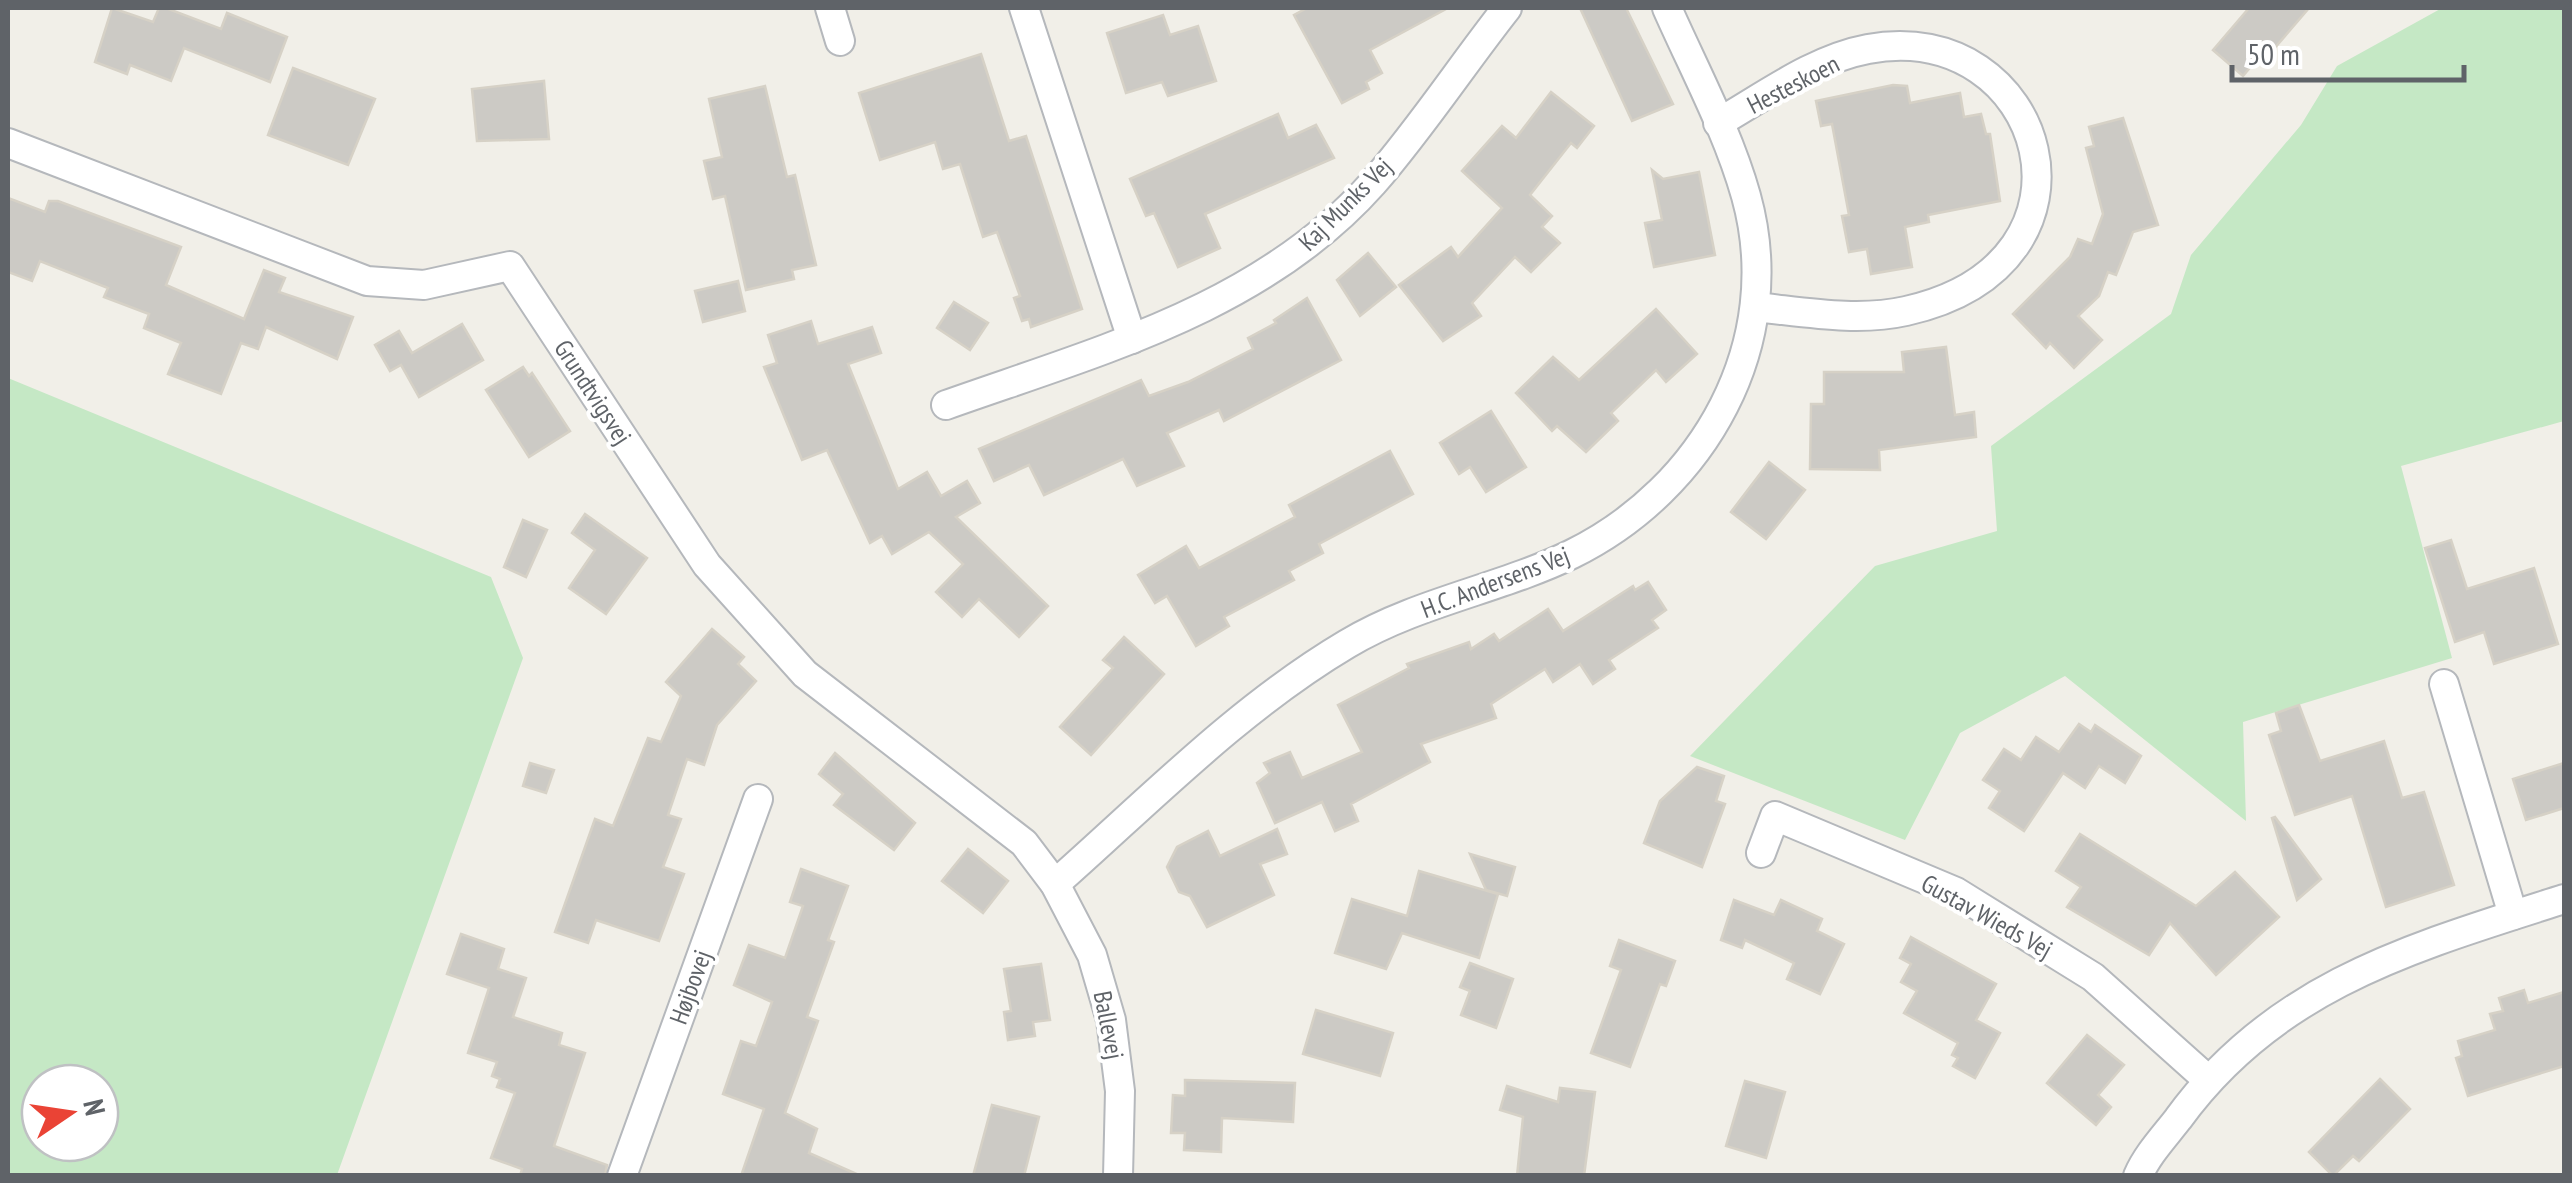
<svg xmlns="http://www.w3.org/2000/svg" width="2572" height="1183" viewBox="0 0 2572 1183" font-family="'PT Sans Narrow',sans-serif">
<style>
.green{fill:#c5e8c5;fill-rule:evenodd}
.building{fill:#cccac5;stroke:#d6d1c6;stroke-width:2.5}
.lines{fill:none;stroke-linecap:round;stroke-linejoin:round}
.street-casing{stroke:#b5b8bc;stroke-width:32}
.street{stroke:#fff;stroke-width:28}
.labels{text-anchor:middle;stroke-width:8;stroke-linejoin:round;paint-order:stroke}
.street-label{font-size:25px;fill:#5f6368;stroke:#fff}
</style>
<rect width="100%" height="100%" fill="#f1efe8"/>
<g class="green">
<path d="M2442,8H2564V421L2401,466L2452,658L2243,722L2246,821L2065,676L1960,733L1905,840L1690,756L1875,566L1997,531L1991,446L2171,314L2191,255L2301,125L2337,66Z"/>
<path d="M8,378L491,577L523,658L337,1175H8ZM40,1083H100V1143H40Z"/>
</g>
<g class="building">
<path d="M112,8L153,22L159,8H166L221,29L227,13L287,37L270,82L184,48L171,81L130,65L127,74L95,62Z"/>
<path d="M1307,8H1448L1370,50L1382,73L1366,82L1369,89L1342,103L1294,15Z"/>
<path d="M1580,8H1626L1673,104L1632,121Z"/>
<path d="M2249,8H2309L2273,50L2268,46L2243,76L2213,50Z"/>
<path d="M1163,15L1170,35L1198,26L1216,81L1168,96L1162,82L1126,93L1107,33Z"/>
<path d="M981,54L1009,141L1026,136L1082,309L1031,327L1029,319L1022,321L1014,298L1020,296L997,232L983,237L960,164L943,169L935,142L880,160L859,93Z"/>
<path d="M293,68L375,99L348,165L268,135Z"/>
<path d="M544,81L549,139L477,141L472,89Z"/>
<path d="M1893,85L1907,86L1910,103L1960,93L1964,117L1981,114L1986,134H1990L2000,201L1928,215L1929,222L1905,227L1912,267L1871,274L1867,249L1849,252L1842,216L1849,215L1832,124L1821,126L1816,101Z"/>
<path d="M765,86L787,177L795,175L816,265L792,270L794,279L746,290L725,196L713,199L704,161L722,157L709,99Z"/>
<path d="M1551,92L1594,126L1577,148L1571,143L1530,195L1552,216L1542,227L1560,243L1531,272L1515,257L1472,303L1481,316L1443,341L1399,285L1451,247L1458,257L1502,208L1462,171L1502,126L1516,138Z"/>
<path d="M1278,114L1288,138L1316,125L1334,158L1205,214L1220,248L1178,267L1154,213L1146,216L1130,179Z"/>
<path d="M2123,118L2158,225L2133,232L2116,275L2108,272L2099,296L2078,316L2102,340L2074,368L2050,343L2046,348L2013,314L2070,257L2078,239L2092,244L2103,214L2086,148L2094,146L2089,127Z"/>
<path d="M1652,170L1663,179L1699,172L1715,255L1654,267L1645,223L1662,220Z"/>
<path d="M8,198L45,212L49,201H58L181,247L166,285L244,319L264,270L285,278L279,292L353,317L337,359L266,327L258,349L241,343L221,394L168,374L181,343L144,328L149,314L104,297L108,288L40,261L32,281L8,272Z"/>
<path d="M1368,253L1396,287L1360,316L1337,280Z"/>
<path d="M738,281L745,311L703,322L695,291Z"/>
<path d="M1307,298L1341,360L1224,421L1219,410L1167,433L1184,466L1137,486L1123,459L1044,495L1029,465L994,481L979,449L1141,380L1149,396L1188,382L1253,349L1248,338L1276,323L1274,320Z"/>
<path d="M954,302L988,323L970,350L937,328Z"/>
<path d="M1656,309L1697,354L1666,382L1656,370L1611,413L1618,421L1586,452L1557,426L1552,431L1516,393L1553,357L1579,380Z"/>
<path d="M811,321L818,344L872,327L881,353L848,364L898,489L927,472L941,496L967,481L980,503L956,517L1048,606L1019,637L979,599L962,617L936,592L963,564L929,532L892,554L882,536L870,543L827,450L802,460L764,367L777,363L768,335Z"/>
<path d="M462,324L483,360L419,397L401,365L390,371L375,345L399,331L412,353Z"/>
<path d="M1946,347L1955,415L1974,412L1976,437L1879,450L1880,470L1810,469L1811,404H1824V372H1904L1902,352Z"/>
<path d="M523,367L529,376L532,373L570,431L529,457L486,390Z"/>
<path d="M1491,411L1526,467L1486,492L1470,467L1459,474L1440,443Z"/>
<path d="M1390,451L1413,494L1319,544L1323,553L1289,571L1294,580L1224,617L1229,626L1196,646L1167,596L1155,603L1138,575L1186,546L1199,568L1295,517L1289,505Z"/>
<path d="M1769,462L1805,490L1766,539L1731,512Z"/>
<path d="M585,514L647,558L606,614L569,588L595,550L572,533Z"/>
<path d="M523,520L547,530L526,577L504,567Z"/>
<path d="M2451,540L2467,589L2534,568L2558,644L2494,664L2484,632L2455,642L2425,548Z"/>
<path d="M1648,582L1666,610L1652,620L1658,628L1609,660L1615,669L1593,684L1580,664L1553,682L1545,669L1491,704L1496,718L1421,744L1430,762L1351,804L1358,821L1335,831L1322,802L1275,823L1257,783L1270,773L1264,763L1290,752L1302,778L1362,752L1338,705L1409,668L1407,664L1469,642L1471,649L1494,634L1499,641L1548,609L1563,631L1633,586L1635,590Z"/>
<path d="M712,629L744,657L738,664L756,681L717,725L704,765L687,759L668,815L681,819L663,867L684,874L659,941L596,920L588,943L555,932L595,819L613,826L648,738L661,742L681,696L666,682Z"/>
<path d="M1124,637L1164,674L1091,755L1060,727L1113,668L1103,660Z"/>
<path d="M2299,705L2320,761L2384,741L2402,798L2424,792L2454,885L2386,907L2352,796L2295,815L2269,735L2281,731L2276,713Z"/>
<path d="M2079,724L2091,732L2095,725L2141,756L2125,783L2099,766L2085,788L2063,773L2024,831L1989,808L2000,791L1983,780L2004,749L2021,760L2036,737L2059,752Z"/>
<path d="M835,753L915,823L894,850L834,805L843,794L819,774Z"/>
<path d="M530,763L554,770L546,793L523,786Z"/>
<path d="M2564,763V808L2526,820L2513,779Z"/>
<path d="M1697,767L1724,776L1716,801L1725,804L1702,867L1644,843L1660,801Z"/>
<path d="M2275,817L2321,879L2297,900L2272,818Z"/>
<path d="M1277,829L1287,854L1260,864L1274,895L1207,927L1190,896L1179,892L1167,867L1177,847L1208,831L1220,856Z"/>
<path d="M2080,834L2196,906L2235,872L2279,917L2216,975L2170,923L2149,955L2067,907L2081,887L2056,871Z"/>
<path d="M968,849L1008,881L983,913L942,881Z"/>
<path d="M1470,854L1515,867L1507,896L1486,890Z"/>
<path d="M801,869L848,886L828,940L834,942L807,1017L818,1021L785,1113L817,1129L809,1153L861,1176H741L764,1109L723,1094L741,1041L756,1046L772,1002L734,985L749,945L785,958L803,906L790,902Z"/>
<path d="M1419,871L1498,894L1479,958L1402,933L1386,969L1335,953L1352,899L1407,916Z"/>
<path d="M1734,900L1774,915L1781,900L1822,919L1817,931L1844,944L1820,994L1787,979L1794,963L1745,940L1742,948L1721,940Z"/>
<path d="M461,934L504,949L498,969L526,978L513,1017L562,1033L559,1045L585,1053L554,1146L607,1165L605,1176H520L522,1169L491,1158L515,1093L497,1087L500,1079L492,1076L497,1062L468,1053L489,988L447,974Z"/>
<path d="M1911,937L1996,984L1976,1020L2000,1033L1975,1078L1953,1066L1958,1058L1952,1055L1958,1043L1904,1013L1917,991L1901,982L1911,964L1900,958Z"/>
<path d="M1619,940L1675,961L1666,986L1660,984L1630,1067L1591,1053L1621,970L1610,966Z"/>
<path d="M1470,963L1513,979L1496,1028L1461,1015L1470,991L1460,987Z"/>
<path d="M1041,964L1050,1020L1033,1022L1035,1036L1008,1040L1004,1012L1011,1011L1004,969Z"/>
<path d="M2524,990L2528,1003L2564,992V1066L2468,1096L2456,1058L2462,1056L2458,1041L2495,1030L2490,1014L2503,1011L2499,998Z"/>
<path d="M1316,1010L1393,1033L1380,1076L1303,1054Z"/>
<path d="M2087,1035L2124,1065L2098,1095L2111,1107L2096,1125L2047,1083Z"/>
<path d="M2380,1079L2410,1109L2359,1161L2353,1156L2333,1176L2309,1152Z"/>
<path d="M1185,1080L1295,1083L1293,1122L1222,1118L1221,1152L1184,1150L1185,1133H1171L1173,1095L1185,1096Z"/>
<path d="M1745,1081L1785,1092L1766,1158L1726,1146Z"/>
<path d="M1507,1086L1558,1102L1560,1088L1595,1092L1584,1176H1517L1523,1117L1500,1110Z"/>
<path d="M992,1105L1039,1117L1024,1176H973Z"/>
</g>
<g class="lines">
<defs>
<g id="street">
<path d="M830,8L840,41"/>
<path d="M1024,8L1132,339"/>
<path d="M1718,123C1765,96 1814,59 1868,49C2045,16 2120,263 1906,311C1857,322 1805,312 1755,307"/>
<path d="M8,143L367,281L424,285L510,266L707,565L805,674L1024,843L1055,884L1092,955L1111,1020L1120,1091L1118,1176"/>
<path d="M946,405C1098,351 1262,308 1373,183C1421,128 1462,65 1507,8"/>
<path d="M2444,684L2513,915"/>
<path d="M1761,853L1775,816L1956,892L2093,977L2207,1079"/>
<path d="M1055,884C1148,802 1239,708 1347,644C1417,602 1500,589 1572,554C1704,489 1787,343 1746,196C1728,132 1694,69 1667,8"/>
<path d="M622,1176L758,799"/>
<path d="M2138,1176C2147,1155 2164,1137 2178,1119C2275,985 2414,947 2564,899"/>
</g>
</defs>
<use href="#street" class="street-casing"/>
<use href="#street" class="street"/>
</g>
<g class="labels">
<g class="street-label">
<text transform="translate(1793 84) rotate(-27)" y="9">Hesteskoen</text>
<text transform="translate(1345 204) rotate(-45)" y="9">Kaj Munks Vej</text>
<text transform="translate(593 392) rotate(57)" y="9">Grundtvigsvej</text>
<text transform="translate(1495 582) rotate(-21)" y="9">H.C. Andersens Vej</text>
<text transform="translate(1987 916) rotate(29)" y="9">Gustav Wieds Vej</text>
<text transform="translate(690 987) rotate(-70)" y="9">Højbovej</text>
<text transform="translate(1109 1025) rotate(79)" y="9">Ballevej</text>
</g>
</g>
<rect width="2572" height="1183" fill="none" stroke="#5f6368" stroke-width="20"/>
<g transform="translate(70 1113) rotate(77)"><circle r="48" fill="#ffffff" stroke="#bfc1c3" stroke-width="2.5"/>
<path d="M0-8L18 38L0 25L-18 38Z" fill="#ea4335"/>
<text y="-15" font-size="28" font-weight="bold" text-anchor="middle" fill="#5f6368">N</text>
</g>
<path d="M2232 65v15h232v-15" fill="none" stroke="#5f6368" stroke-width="5"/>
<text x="2247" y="65" font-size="30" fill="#5f6368" stroke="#ffffff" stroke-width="8" paint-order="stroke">50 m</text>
</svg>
